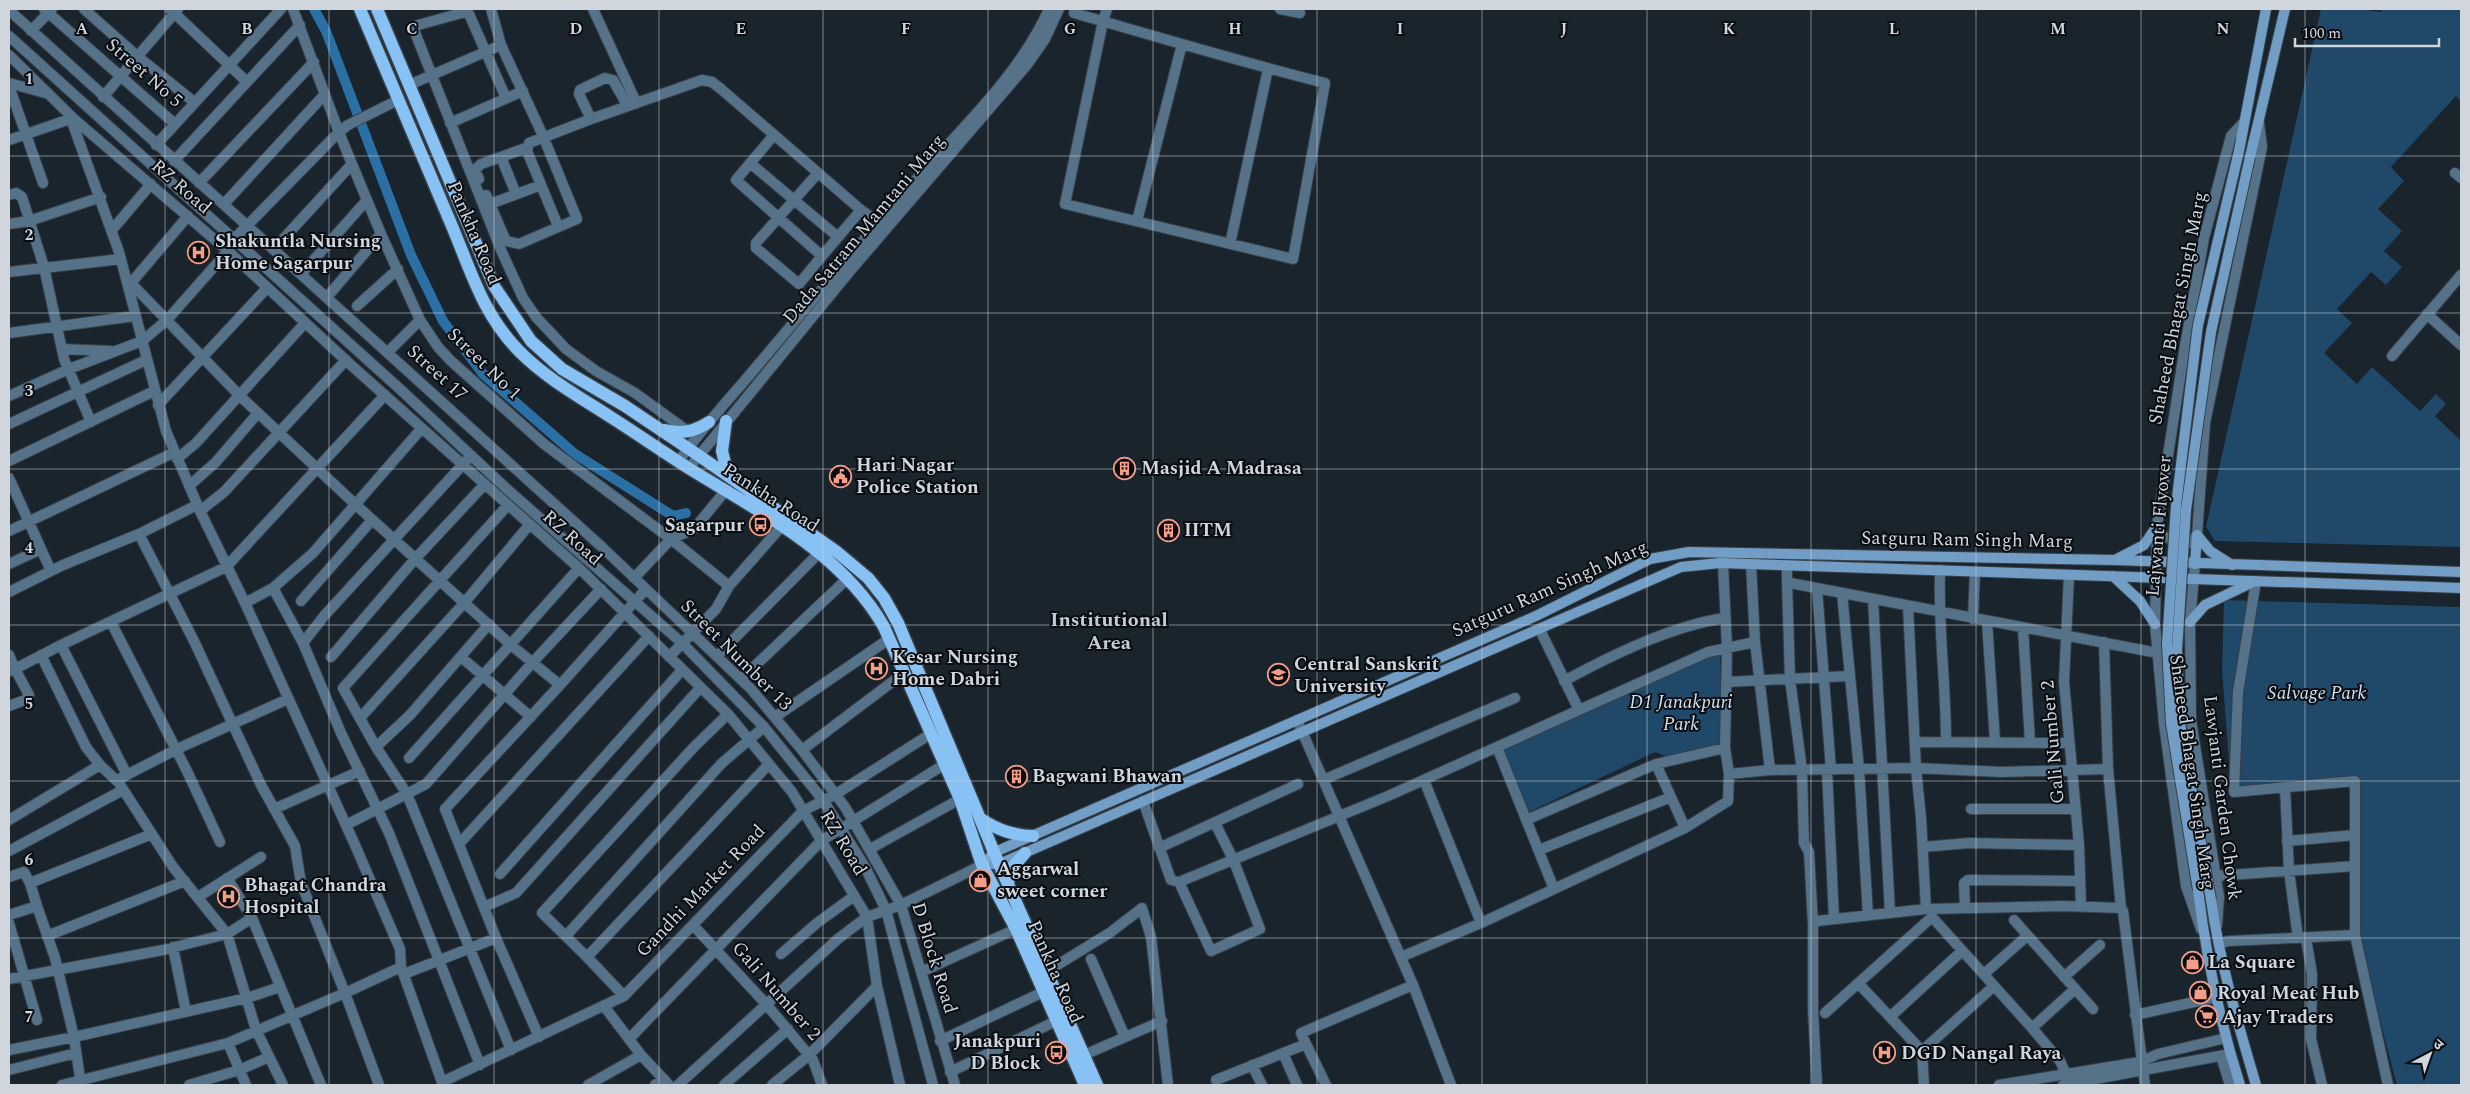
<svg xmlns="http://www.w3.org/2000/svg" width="2470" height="1094" font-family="Spectral,'Noto Sans Devanagari',serif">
<rect width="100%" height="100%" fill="#1a242d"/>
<!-- green -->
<path fill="#1f4869" d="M 2321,9 L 2361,9 L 2381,12 L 2382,9 L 2461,9 L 2461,101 L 2456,96 L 2391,167 L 2404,181 L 2378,209 L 2402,231 L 2384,251 L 2402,267 L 2386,285 L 2371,272 L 2337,309 L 2352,323 L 2324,353 L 2357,384 L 2372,367 L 2420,411 L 2436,394 L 2446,404 L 2435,416 L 2461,441 L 2461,547 L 2215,541 L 2206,527 Z
M 2224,600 L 2461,607 L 2461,1085 L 2397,1085 L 2357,934 L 2354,905 L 2350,782 L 2231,788 L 2222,670 Z
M 1720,654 L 1723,745 L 1668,757 L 1655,752 L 1529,812 L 1503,750 L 1709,656 Z"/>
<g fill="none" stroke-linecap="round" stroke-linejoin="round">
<!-- canal -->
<path stroke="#2a70a5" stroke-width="10" d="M 314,9 L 326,31 L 411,255 L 443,321 L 483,374 L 575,454 L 673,516 L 686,513"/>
<defs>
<path id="minor" d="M 44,9 L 175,124
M 84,9 L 137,56 L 194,102
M 170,9 L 247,82
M 293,9 L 340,135 L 381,234 L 420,320 L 438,347 L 451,361 L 544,444 L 671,539 L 729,586 L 782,526
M 593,9 L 636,102
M 1280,9 L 1300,13
M 9,10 L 603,548 L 751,689 L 802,750 L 845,807 L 901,905 L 955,1085
M 1074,13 C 1158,37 1241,62 1325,83 L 1293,259 L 1065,204 L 1103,21 L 1107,9
M 31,31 L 52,9
M 9,55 L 74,119 L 228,251 L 352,366 L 579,568 L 728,714 L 792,792 L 867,917 L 877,986 L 900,1085
M 9,83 L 49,94
M 409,85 L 501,45
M 9,86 L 43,183
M 103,97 L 178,9
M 506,98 L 469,14 L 465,12 L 418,25 L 414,30 L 501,250 L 523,298 L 536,317 L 566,349 L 596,371 L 635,393 L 689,432
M 71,119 L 119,252 L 166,431 L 200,511 L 245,603 L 355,845 L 400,949 L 401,967 L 443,1085
M 591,119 L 579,94 L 580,90 L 605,78 L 613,80 L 627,105
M 450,123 L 523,91
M 774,135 L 736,180 L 822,256 L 861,210
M 9,140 L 73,118
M 156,145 L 281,9
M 501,157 L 516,194
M 174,161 L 300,25
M 750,163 L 838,237
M 818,173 L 756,243 L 756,248 L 799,284 L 822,256
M 2455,173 L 2461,178
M 479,179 L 475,170 L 481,164 L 526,148
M 199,183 L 314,62
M 9,195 L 16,193 L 22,197 L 44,267 L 64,359 L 91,422
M 486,195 L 506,241 L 519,244 L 577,219 L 543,136 L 501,45 L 491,9
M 224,204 L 325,94
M 490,204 L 541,185
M 1137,221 L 1182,44
M 9,224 L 29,221 L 101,197
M 558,226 L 527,151 L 529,143 L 591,119 L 702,80 L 712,82 L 721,89 L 861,210 L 878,222
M 112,230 L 151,184
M 1230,244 L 1268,69
M 274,249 L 352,164
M 9,272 L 121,259
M 302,273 L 367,200
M 126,278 L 240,396 L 356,505 L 511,645 L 560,685 L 445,809 L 496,938 L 539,1037
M 131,283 L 188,216
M 327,297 L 381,234
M 357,306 L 398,269
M 2427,314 L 2461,345
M 9,333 L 135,316
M 62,349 L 111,351
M 388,352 L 420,320
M 2392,356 L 2461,275
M 9,396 L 69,369 L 142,341 L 167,320 L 228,251 L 234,239 L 339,132 L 348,125 L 398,100
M 158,405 L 267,288
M 9,424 L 146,360
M 177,459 L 196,443 L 305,323
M 9,461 L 154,391
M 9,478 L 51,571
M 189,486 L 216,462 L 258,413
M 508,505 L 343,688 L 376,747 L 407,794 L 511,1050
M 200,511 L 224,492 L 346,360
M 9,531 L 175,452
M 139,534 L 197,505
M 9,564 L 41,549
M 1751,564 L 1755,642 L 1770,770
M 1787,565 L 1787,581 L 1790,583 L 2158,653
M 1940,570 C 1938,628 1946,684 1946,741
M 2069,575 L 2064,682 L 2079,845 L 2081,906
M 634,578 L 671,539 L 694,529 L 726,490
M 1787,581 L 1790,679 L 1802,770 L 1804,843 L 1809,852 L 1813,925
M 2256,581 L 2238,692 L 2234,792 L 2355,781 L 2355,935 L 2388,1085
M 273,588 L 303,643 L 341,733 L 389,833 L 480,1065
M 1817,589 L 1831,770
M 9,592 L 63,565 L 139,534 L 194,641 L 261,785 L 295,846 L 301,883 L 345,993 L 228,1043 L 246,1085
M 1842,593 L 1859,769 L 1868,915
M 1873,599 L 1890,913
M 301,601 L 372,520
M 245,603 L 273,588 L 313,553 L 422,428
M 1973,619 L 1975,572
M 111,622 L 187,771 L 220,842
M 1987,622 L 1995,741
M 2023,628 L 2030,742
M 1540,630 L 1579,710
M 2104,642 L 2108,769 L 2121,908
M 303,643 L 324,616 L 467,460
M 61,645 L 127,775
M 9,655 L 15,669 L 61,645 L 226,567 L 385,395
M 41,655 L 86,747 L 100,765 L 119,783 L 173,867 L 227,934 L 256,1030 L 283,1085
M 717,656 L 819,553
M 331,657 L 415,559 L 485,484
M 461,657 L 531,717
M 669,657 L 716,609 L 729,586
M 741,679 L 848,578
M 1564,681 C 1612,655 1671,626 1725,618
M 1726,682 L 1849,676
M 560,685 L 646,589
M 9,706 L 25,700 L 29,695 L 15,669 L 10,671
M 361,717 L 465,602 L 530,524
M 775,717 L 889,639
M 1297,720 L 1413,985 L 1451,1085
M 1916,742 L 2068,743
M 376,747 L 410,715 L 489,624
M 1497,747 L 1554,889
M 802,750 L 904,673
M 409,758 L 579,568
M 1656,764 L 1685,828
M 1827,770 L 1834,919
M 1729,774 L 1770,770 L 1916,768 L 2001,772 L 2108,769
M 117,780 L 177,749 L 288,699
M 1323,780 L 1515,698
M 1424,780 L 1481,923
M 2285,787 L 2289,871 L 2298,938
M 1143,801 L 1171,880 L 1179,882 L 1388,796 L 1708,652 L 1755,642
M 274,809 L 360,771
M 1971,809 L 2076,809
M 9,820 L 100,765
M 1526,820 L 1656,764 L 1725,748
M 346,825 L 426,784 L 532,663 L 601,589
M 2287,841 L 2355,835
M 459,844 L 649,636
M 1923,847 L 1969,843 L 2079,845
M 1159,848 L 1298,784
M 870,849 L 960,799
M 1539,850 L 1671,797
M 9,851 L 123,790
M 500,874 L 682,670
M 2216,876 L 2355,866
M 9,877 L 24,872 L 30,883 L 37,906
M 227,878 L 252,918 L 321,1085
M 1179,882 L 1211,951 L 1260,929 L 1233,859 L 1215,823
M 30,883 L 152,834
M 198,897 L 261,857
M 484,907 L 516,893 L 700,688
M 1965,908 L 1964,883 L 1968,880 L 2080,881
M 1926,909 L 2063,906 L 2121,908 L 2123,911 L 2145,1085
M 9,915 L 37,906 L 55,958 L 74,1037 L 247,998 L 280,987
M 2014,920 L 2093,1009
M 9,923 L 37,1020
M 693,925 L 766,1004 L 813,1060 L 822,1085
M 47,936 L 185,881
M 566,936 L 722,763 L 764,727
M 2306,938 L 2312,974 L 2311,1039 L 2322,1085
M 2219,943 L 2229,941 L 2355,935
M 173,947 L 186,1012
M 781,954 L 817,923 L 854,896
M 587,957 L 542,913 L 694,747 L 728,714
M 1401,957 L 1481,923 L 1685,828 L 1728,801 L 1729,774 L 1725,748 L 1727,648 L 1723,563
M 1091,959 L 1125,1037
M 921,972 L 1016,929
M 1046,972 L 1111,932 L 1142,908 L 1151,937 L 1168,1085
M 404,974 L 496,938
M 1984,974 L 2027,936
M 2064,977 L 2100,945
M 9,979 L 163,950 L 227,934 L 252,918
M 1858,983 L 1922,1051 L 1924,1085
M 624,996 L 587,957 L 769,764
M 604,1006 L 641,1055 L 669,1085
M 1825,1013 L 1932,917 L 2032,1028 L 2060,1061 L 2066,1074
M 2135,1015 L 2217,997
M 1890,1017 L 1962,951
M 2032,1028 L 2075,989
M 629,1039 L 821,841 L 945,764
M 940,1041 L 1043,992
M 1306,1044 L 1326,1085
M 9,1050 L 74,1037 L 81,1085
M 1922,1051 L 1994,986
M 1283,1053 L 1297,1085
M 1084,1055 L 1162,1021
M 2221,1056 L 2230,1085
M 1252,1065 L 1262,1085
M 9,1070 L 76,1053
M 950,1072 L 1056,1021
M 1216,1080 L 1306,1044 L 1301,1033 L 1413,985
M 442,1082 L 624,996 L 803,811 L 836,794 L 932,733
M 62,1085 L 228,1043
M 189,1085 L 239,1070 L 269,1057
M 379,1085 L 345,993 L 401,967
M 588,1085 L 641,1055
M 655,1085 L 664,1079
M 678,1085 L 839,938 L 867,917 L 901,905 L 982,865
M 724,1085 L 788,1029
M 772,1085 L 809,1055 L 877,986
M 1817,1085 L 1813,1011 L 1813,925 L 1817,921 L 1926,909 L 1921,818 L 1916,768 L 1908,606"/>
<path id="tertiary" d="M 9,36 L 401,390 L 508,490 L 682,643 L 764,727 L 823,800 L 865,867 L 886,910 L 933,1085
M 679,461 C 704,425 735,393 763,359 C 815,297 867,236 920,175 C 966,124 1021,72 1049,9
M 689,468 L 850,271 L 1026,66 L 1045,39 L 1059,9
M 2157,526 L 2164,537 L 2190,543 L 2197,535 L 2205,423 L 2262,147 L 2259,123
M 2195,564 L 2190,622 L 2191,720 L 2219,897 L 2217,925
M 2201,929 L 2186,886 L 2164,724 L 2155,624 L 2157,526 L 2185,346 L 2204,238 L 2231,136 L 2244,122
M 1999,1085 L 2140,1062 L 2158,1054 L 2226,1038
M 2063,1085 L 2230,1054"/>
<path id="secondary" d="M 2239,151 L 2266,9
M 2250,157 L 2285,9
M 2197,535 L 2210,551 L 2232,565
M 2115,560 L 2144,545 L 2157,526
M 2195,564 L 2197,535
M 2113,576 L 2140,601 L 2155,624
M 2190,622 L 2205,605 L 2253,582
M 992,864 L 999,864 L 1681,567 L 1720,563 L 2461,588
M 982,865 L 995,852 L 1536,616 L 1650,559 L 1689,552 L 2114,560 L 2461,572
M 2198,890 C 2206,956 2220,1022 2240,1085
M 2211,900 C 2220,963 2238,1024 2256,1085"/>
<path id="primary" d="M 360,9 C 389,79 419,149 449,219 C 470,267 481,313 520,352 C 546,378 578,396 609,416 C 636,433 663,452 690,469 C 761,513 842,553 884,627 L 960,799 L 982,865 L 1016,929 L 1085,1085
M 377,9 L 494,286 L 531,341 L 562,369 L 625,406 L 698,455 L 837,552 L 868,578 L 884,598 L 898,623 L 999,864 L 1097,1085
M 726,421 L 722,451 L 728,476
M 665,430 C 681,434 694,432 709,422
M 981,819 C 998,830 1012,835 1033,836
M 1008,883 L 1011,869 L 1025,853"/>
</defs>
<!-- minor casing -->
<use href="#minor" stroke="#374049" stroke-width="12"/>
<!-- tertiary casing -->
<use href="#tertiary" stroke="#374049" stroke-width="12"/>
<!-- secondary casing -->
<use href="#secondary" stroke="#374049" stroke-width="12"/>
<!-- primary casing -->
<use href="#primary" stroke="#374049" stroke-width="15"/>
<!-- minor -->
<use href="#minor" stroke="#567289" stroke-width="10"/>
<!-- tertiary -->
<use href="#tertiary" stroke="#567289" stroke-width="10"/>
<!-- secondary -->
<use href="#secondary" stroke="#729ec5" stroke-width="10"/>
<!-- primary -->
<use href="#primary" stroke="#88c1f3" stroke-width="12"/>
<defs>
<path id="secondary-bridge" d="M 2198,890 L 2171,723 L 2167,644 L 2176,506 L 2198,325 L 2239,151
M 2211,900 L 2180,723 L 2177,650 L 2186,510 L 2211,332 L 2250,157"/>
</defs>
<!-- secondary-bridge casing -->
<use href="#secondary-bridge" stroke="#374049" stroke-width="12" stroke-linecap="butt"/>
<!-- secondary-bridge -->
<use href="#secondary-bridge" stroke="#729ec5" stroke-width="10"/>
</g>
<!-- grid -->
<path fill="none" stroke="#d0d6dc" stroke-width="1" stroke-opacity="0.55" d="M 165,9 L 165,1085M 329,9 L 329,1085M 494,9 L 494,1085M 659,9 L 659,1085M 823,9 L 823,1085M 988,9 L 988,1085M 1153,9 L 1153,1085M 1317,9 L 1317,1085M 1482,9 L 1482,1085M 1647,9 L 1647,1085M 1811,9 L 1811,1085M 1976,9 L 1976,1085M 2141,9 L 2141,1085M 2305,9 L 2305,1085M 9,156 L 2461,156M 9,313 L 2461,313M 9,469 L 2461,469M 9,625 L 2461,625M 9,781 L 2461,781M 9,938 L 2461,938"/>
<!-- icons -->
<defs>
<symbol id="hospital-ring" viewBox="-11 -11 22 22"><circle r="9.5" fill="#090d11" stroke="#f49e88" stroke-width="1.5"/><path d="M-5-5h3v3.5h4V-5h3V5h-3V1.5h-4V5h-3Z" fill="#f49e88"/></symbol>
<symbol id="building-ring" viewBox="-11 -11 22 22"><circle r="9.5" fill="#090d11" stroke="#f49e88" stroke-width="1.5"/><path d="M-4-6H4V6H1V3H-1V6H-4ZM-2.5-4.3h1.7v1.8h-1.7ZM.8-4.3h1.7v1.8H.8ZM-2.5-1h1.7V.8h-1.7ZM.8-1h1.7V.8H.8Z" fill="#f49e88"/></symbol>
<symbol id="civic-ring" viewBox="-11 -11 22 22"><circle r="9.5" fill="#090d11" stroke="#f49e88" stroke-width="1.5"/><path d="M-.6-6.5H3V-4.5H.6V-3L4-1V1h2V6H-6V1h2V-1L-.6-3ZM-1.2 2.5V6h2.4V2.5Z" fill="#f49e88"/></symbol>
<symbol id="bus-ring" viewBox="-11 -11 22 22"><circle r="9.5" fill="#090d11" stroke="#f49e88" stroke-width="1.5"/><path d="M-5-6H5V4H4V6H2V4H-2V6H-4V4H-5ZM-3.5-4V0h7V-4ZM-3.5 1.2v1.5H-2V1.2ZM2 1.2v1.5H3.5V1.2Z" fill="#f49e88"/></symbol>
<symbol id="university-ring" viewBox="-11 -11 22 22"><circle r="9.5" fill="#090d11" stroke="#f49e88" stroke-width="1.5"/><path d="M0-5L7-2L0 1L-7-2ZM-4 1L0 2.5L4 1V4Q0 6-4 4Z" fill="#f49e88"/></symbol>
<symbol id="shop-ring" viewBox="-11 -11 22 22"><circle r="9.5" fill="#090d11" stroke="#f49e88" stroke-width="1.5"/><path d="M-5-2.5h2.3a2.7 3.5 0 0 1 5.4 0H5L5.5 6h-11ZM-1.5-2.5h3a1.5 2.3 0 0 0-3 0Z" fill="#f49e88"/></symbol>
<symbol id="supermarket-ring" viewBox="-11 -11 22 22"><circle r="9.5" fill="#090d11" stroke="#f49e88" stroke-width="1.5"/><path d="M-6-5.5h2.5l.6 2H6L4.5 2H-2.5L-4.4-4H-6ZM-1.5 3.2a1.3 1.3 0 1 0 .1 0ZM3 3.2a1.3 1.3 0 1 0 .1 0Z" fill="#f49e88"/></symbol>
</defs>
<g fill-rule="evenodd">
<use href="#hospital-ring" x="186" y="240" width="25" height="25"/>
<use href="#building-ring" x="1112" y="456" width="25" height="25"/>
<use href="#civic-ring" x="828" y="464" width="25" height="25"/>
<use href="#bus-ring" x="748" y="512" width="25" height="25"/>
<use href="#building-ring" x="1156" y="518" width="25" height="25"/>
<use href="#hospital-ring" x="864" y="656" width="25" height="25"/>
<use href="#university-ring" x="1266" y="662" width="25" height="25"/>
<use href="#building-ring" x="1004" y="764" width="25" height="25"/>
<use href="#shop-ring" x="968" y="868" width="25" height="25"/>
<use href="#hospital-ring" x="216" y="884" width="25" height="25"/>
<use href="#shop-ring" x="2180" y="950" width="25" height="25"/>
<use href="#shop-ring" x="2188" y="980" width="25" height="25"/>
<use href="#supermarket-ring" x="2194" y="1004" width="25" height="25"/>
<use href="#bus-ring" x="1044" y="1040" width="25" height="25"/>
<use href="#hospital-ring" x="1872" y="1040" width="25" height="25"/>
</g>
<g text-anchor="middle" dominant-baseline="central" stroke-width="4" stroke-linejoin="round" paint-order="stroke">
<!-- street labels -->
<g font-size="19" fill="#d0d6dc" stroke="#090d11">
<text transform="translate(144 73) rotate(41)">Street No 5</text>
<text transform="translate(181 187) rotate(41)">RZ Road</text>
<text transform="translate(864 229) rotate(-50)">Dada Satram Mamtani Marg</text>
<text transform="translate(474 233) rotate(67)">Pankha Road</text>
<text transform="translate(2178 308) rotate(-79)">Shaheed Bhagat Singh Marg</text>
<text transform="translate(484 364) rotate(44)">Street No 1</text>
<text transform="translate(437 373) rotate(42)">Street 17</text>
<text transform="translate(771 498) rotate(33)">Pankha Road</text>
<text transform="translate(2159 526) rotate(-85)">Lajwanti Flyover</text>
<text transform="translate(572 538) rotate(42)">RZ Road</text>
<text transform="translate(1967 540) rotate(1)">Satguru Ram Singh Marg</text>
<text transform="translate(1550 589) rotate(-24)">Satguru Ram Singh Marg</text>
<text transform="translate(736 655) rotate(45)">Street Number 13</text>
<text transform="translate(2053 742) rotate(-95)">Gali Number 2</text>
<text transform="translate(2192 772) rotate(82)">Shaheed Bhagat Singh Marg</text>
<text transform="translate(2222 798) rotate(83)">Lawjanti Garden Chowk</text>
<text transform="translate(843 843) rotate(59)">RZ Road</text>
<text transform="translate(701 891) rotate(-46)">Gandhi Market Road</text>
<text transform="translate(934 958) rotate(73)">D Block Road</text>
<text transform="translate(1055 972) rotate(66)">Pankha Road</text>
<text transform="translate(776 991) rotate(49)">Gali Number 2</text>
</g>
<!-- poi labels -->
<g font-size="19" font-weight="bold" fill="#d0d6dc" stroke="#090d11" text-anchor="start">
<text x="215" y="241">Shakuntla Nursing<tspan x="215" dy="22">Home Sagarpur</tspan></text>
<text x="856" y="465">Hari Nagar<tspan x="856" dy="22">Police Station</tspan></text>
<text x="1141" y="468">Masjid A Madrasa</text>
<text x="744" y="525" text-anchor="end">Sagarpur</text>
<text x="1184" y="530">IITM</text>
<text x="892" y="657">Kesar Nursing<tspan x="892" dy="22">Home Dabri</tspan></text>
<text x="1294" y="664">Central Sanskrit<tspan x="1294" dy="22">University</tspan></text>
<text x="1032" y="776">Bagwani Bhawan</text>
<text x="997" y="869">Aggarwal<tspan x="997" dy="22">sweet corner</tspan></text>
<text x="244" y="885">Bhagat Chandra<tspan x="244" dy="22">Hospital</tspan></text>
<text x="2208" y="962">La Square</text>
<text x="2217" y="993">Royal Meat Hub</text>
<text x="2222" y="1017">Ajay Traders</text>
<text x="1041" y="1041" text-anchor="end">Janakpuri<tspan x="1041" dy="22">D Block</tspan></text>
<text x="1901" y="1053">DGD Nangal Raya</text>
</g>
<!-- park labels -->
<g font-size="19" font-style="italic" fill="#cfe0f0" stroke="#090d11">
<text x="2317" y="693">Salvage Park</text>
<text x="1681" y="702">D1 Janakpuri<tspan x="1681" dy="22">Park</tspan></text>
</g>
<!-- neighbourhood labels -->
<g font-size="20" font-weight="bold" fill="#c0cdd9" stroke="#090d11">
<text x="1109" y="620">Institutional<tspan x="1109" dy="23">Area</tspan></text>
</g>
</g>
<g font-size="16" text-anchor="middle" font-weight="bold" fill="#d0d6dc" stroke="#090d11" stroke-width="4" stroke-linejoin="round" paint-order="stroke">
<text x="82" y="34">A</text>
<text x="247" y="34">B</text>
<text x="412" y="34">C</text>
<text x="576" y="34">D</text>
<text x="741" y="34">E</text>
<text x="906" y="34">F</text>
<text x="1070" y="34">G</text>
<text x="1235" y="34">H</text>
<text x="1400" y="34">I</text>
<text x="1564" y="34">J</text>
<text x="1729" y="34">K</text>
<text x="1894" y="34">L</text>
<text x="2058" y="34">M</text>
<text x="2223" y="34">N</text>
<text x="29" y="84">1</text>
<text x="29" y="240">2</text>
<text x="29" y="396">3</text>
<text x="29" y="553">4</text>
<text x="29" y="709">5</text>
<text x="29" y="865">6</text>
<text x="29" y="1022">7</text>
</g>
<!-- border -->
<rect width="2470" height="1094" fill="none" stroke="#d0d6dc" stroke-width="20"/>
<!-- north arrow -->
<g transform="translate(2430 1054) rotate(41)" stroke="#090d11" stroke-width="4" paint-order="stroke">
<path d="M0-4L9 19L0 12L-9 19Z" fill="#d0d6dc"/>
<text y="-8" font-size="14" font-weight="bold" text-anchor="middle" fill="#d0d6dc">उ</text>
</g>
<!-- scale -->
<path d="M2295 38v8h144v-8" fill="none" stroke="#d0d6dc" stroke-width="2.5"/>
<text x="2302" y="38" font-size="15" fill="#d0d6dc" stroke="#090d11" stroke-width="4" paint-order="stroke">100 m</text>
</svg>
